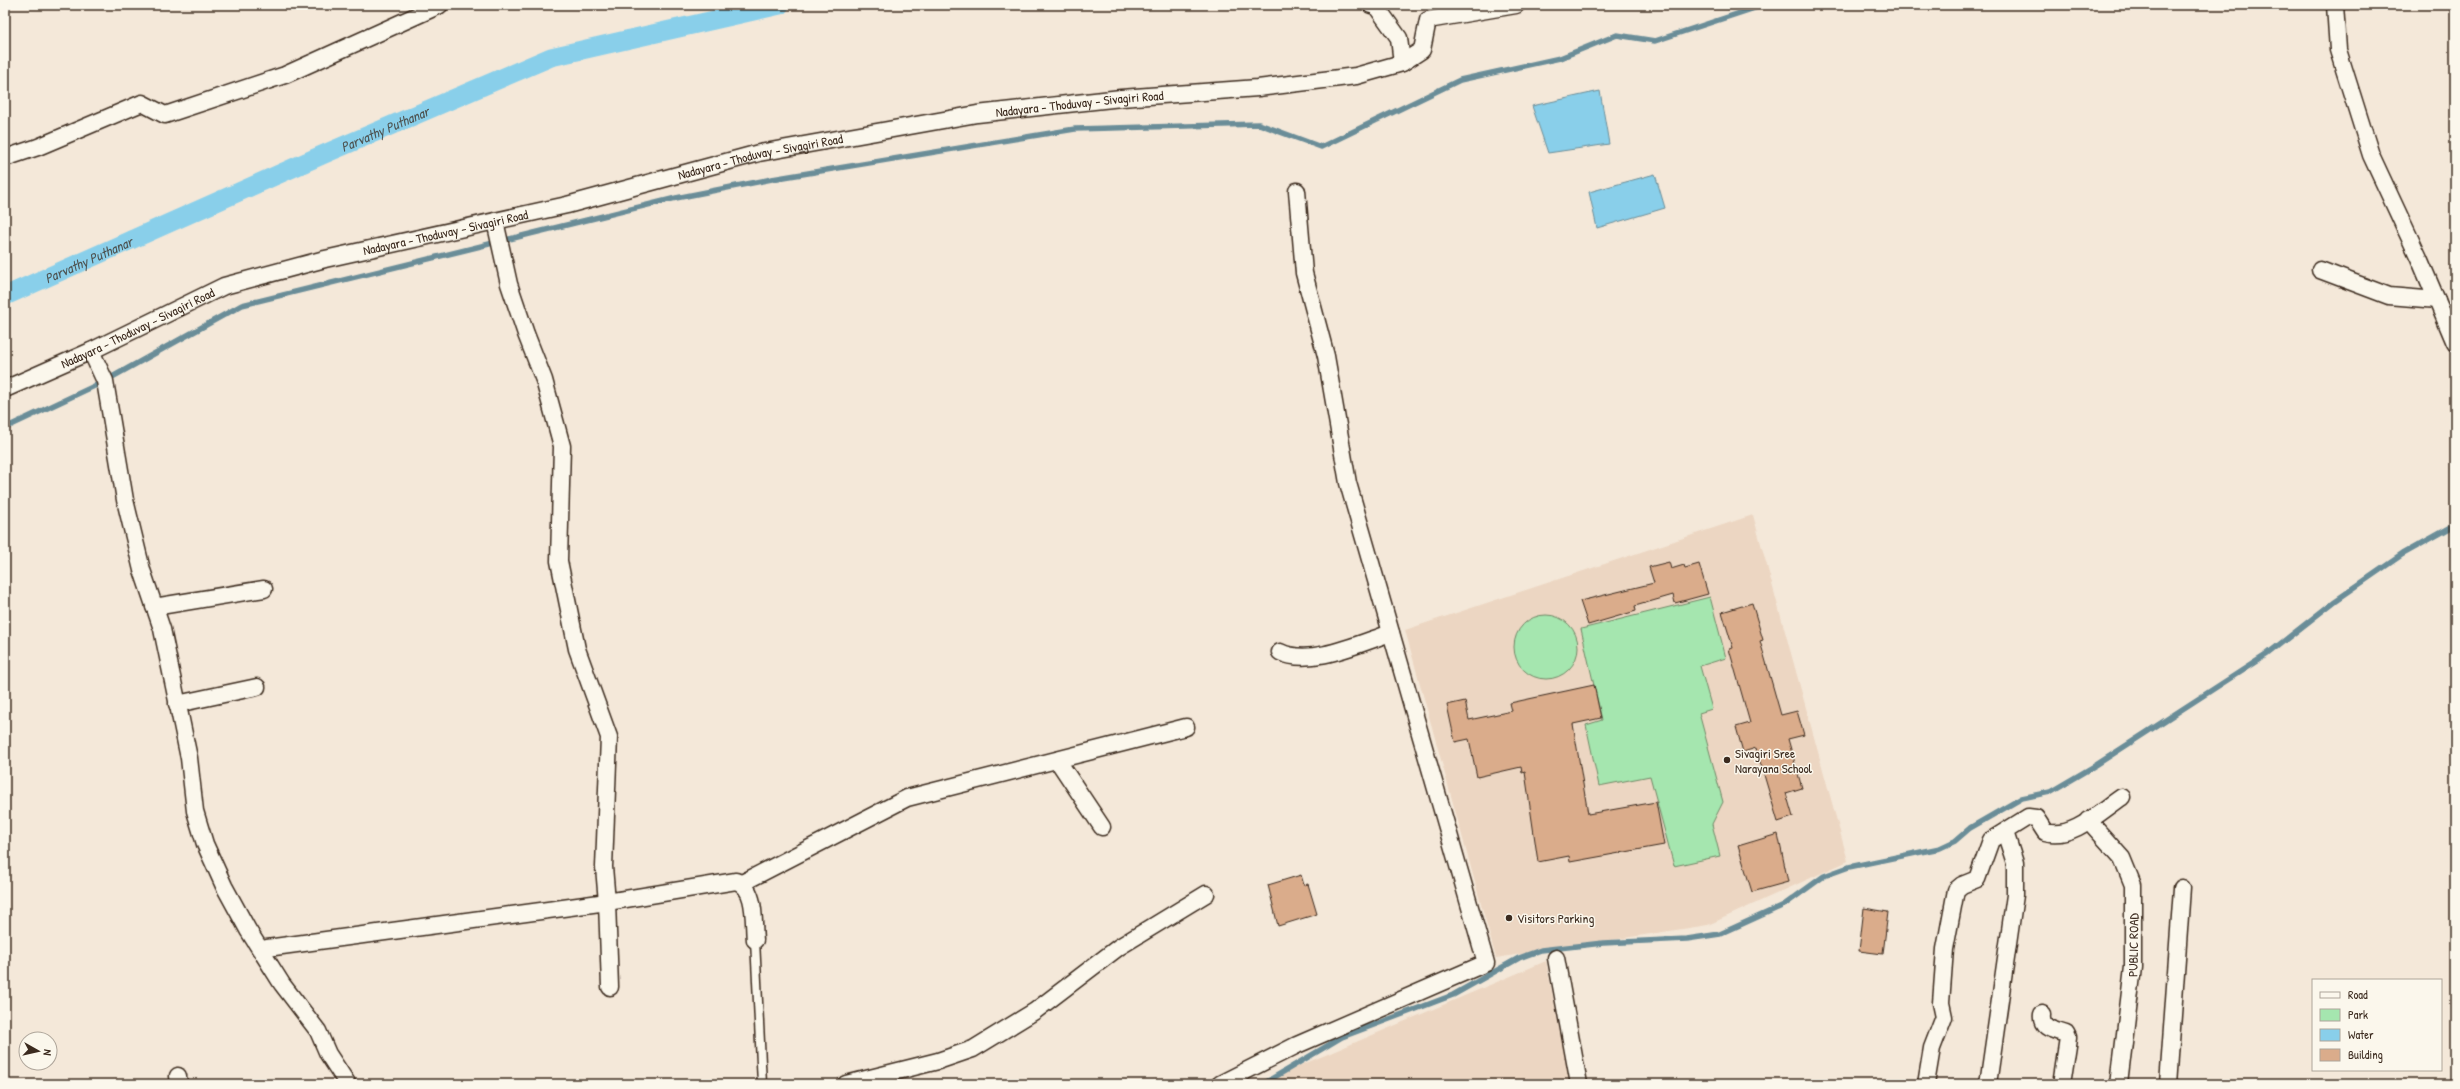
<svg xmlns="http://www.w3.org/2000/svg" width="2460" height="1089" font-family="'Patrick Hand',sans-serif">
<rect width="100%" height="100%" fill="#f4e8d9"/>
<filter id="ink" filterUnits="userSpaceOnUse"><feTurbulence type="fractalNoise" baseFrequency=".025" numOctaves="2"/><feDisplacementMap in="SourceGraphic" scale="8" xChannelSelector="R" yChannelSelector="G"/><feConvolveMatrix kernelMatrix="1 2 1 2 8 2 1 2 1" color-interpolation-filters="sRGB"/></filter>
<g filter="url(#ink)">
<!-- built -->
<path fill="#ecd6c2" d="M 1753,515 L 1848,861 L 1708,925 L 1496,958 L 1405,630 Z
M 1546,961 L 1570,1084 L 1254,1084 L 1328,1054 Z"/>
<!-- green -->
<path fill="#a5e6af" stroke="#708866" d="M 1710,597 L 1726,658 L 1700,666 L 1712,709 L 1699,713 L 1723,802 L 1712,824 L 1720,856 L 1674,866 L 1650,776 L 1599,786 L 1586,725 L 1602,720 L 1581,629 Z
M1514 647a32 32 0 1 1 64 0a32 32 0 1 1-64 0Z"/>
<!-- water -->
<path fill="#89cfea" stroke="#6a8d98" d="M 1600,91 L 1609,144 L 1548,153 L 1532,106 Z
M 1655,174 L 1665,208 L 1597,228 L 1589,192 Z"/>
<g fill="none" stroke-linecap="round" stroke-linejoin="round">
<!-- stream -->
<path stroke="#6a8d98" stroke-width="5.5" d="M 5,428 L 105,381 L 242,305 L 676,198 L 772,179 L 1075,129 L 1259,124 L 1321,147 L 1460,80 L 1560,58 L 1617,35 L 1655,41 L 1764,5
M 1263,1084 L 1342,1037 L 1453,995 L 1519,958 L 1541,950 L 1603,943 L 1687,939 L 1720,934 L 1784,905 L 1824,876 L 1849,867 L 1940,848 L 1955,841 L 1970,828 L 2022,798 L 2050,792 L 2096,765 L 2266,655 L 2335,601 L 2403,554 L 2455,525"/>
<!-- canal -->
<path stroke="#89cfea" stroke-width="19" id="s1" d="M 5,296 L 322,155 L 551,57 L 780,5"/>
</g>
<!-- building -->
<path fill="#daac8b" stroke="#3b2a1e" d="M 1669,562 L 1671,569 L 1684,565 L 1685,568 L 1699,564 L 1708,594 L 1675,603 L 1673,595 L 1635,606 L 1636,611 L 1588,625 L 1580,601 L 1654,583 L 1649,567 Z
M 1752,603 L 1763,640 L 1760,641 L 1781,715 L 1797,711 L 1804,735 L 1788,739 L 1802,788 L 1786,793 L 1793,817 L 1778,822 L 1756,748 L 1743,752 L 1736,727 L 1750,723 L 1729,649 L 1733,648 L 1722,612 Z
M 1594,685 L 1601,718 L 1573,724 L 1588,814 L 1656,802 L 1664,845 L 1570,862 L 1569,856 L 1538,862 L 1525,772 L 1522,773 L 1521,767 L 1477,777 L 1469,739 L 1455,742 L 1447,705 L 1465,701 L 1469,720 L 1512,711 L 1510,703 Z
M 1778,834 L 1788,882 L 1752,892 L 1738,846 Z
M 1301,875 L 1304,885 L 1308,884 L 1317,914 L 1278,926 L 1268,885 Z
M 1864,908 L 1888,912 L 1883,954 L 1859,951 Z"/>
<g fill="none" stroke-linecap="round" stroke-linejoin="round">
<defs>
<path id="service" d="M 755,940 L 762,1084"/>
<g id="minor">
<path d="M 1371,5 L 1376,6 L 1399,38 L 1402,63"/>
<path d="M 2335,5 L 2338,50 L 2371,155 L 2419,258 L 2455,343"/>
<path d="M 5,158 L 38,147 L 142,103 L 165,115 L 285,75 L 440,5"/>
<path d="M 495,221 L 509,284 L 526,334 L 544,380 L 562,446 L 559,561 L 577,649 L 609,737 L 604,867 L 607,902 L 736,881 C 757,888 753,922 755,940"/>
<path d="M 2320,270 L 2389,296 L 2437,300"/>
<path d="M 91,351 L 105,381 L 125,500 L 142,570 L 162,629 L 189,758 L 195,811 L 205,844 L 224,886 L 248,930 L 282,984 L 318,1031 L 328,1054 L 347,1083 L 346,1084"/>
<path id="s2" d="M 5,389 L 91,351 L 224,286 L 325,259 L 567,205 L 759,153 L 977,114 L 1121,98 L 1258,88 L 1356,76 L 1402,63 L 1422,50 L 1428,20 L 1516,5"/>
<path d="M 154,607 L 264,589"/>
<path d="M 1280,652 C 1310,667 1360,643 1391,633"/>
<path d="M 177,704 L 257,687"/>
<path d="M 1058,761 L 1102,827"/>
<path d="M 2088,820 L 2122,858 L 2133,885 L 2133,967 L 2119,1084"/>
<path d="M 742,883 L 907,798 L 1186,727"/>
<path d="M 267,948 L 607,902 L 610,987"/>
<path d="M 1556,958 L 1579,1084"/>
<path d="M 2042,1014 C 2040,1029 2055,1030 2066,1034 L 2068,1038 L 2061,1084"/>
<path d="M 178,1076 L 179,1084"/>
<path d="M 846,1084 L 938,1061 L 973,1049 L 1035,1011 L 1119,947 L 1206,894"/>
<path d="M 1220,1084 L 1297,1045 L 1486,963 L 1348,483 L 1326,356 L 1304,273 L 1297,191"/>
<path d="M 1926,1084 L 1932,1048 L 1944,1017 L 1941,1003 L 1945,949 L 1956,890 L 1962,885 L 1977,879 L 1991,840 L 2028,817 L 2036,818 L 2045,832 C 2072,840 2101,811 2122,797"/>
<path d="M 1988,1084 L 2015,895 L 2015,863 L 2005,832"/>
<path d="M 2168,1084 L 2182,888"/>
</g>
</defs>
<!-- service casing -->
<use href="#service" stroke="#3b2a1e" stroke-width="11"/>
<!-- minor casing -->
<use href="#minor" stroke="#3b2a1e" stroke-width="19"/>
<!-- service -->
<use href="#service" stroke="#fbf7ec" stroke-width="8"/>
<!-- minor -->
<use href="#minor" stroke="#fbf7ec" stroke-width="16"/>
</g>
</g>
<!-- markers -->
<g fill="#3b2a1e" stroke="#fbf7ec" stroke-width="1.5">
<circle cx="1727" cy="760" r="4"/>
<circle cx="1509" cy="918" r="4"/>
</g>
<g text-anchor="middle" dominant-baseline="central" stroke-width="3" stroke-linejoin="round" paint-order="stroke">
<!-- street labels -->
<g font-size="13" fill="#3b2a1e" stroke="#fbf7ec">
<text stroke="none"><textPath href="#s2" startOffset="1118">Nadayara - Thoduvay - Sivagiri Road</textPath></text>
<text stroke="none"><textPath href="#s2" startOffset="794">Nadayara - Thoduvay - Sivagiri Road</textPath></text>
<text stroke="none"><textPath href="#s2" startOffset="470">Nadayara - Thoduvay - Sivagiri Road</textPath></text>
<text stroke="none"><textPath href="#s2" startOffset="146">Nadayara - Thoduvay - Sivagiri Road</textPath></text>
<text transform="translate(2133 945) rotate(-89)">PUBLIC ROAD</text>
</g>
<!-- poi labels -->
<g font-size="13" fill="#3b2a1e" stroke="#fbf7ec" text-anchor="start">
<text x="1735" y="753">Sivagiri Sree<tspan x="1735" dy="15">Narayana School</tspan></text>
<text x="1517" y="918">Visitors Parking</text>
</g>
<!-- water labels -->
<g font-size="14" font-style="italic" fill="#4e5351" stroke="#fbf7ec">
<text stroke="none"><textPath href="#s1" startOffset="415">Parvathy Puthanar</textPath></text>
<text stroke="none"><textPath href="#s1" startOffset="91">Parvathy Puthanar</textPath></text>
</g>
</g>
<!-- margin -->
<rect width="2460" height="1089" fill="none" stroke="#fbf7ec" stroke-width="20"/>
<rect x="10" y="10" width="2440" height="1069" fill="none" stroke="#3b2a1e" stroke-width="1.5" filter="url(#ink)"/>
<!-- legend -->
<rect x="2312" y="979" width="130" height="92" fill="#fbf7ec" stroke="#aea59a"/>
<rect x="2320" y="992" width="20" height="6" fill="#fbf7ec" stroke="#aea59a"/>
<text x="2348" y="999" font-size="12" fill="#3b2a1e">Road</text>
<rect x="2320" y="1009" width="20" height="12" fill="#a5e6af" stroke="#aea59a"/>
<text x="2348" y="1019" font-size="12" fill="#3b2a1e">Park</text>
<rect x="2320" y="1029" width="20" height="12" fill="#89cfea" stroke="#aea59a"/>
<text x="2348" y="1039" font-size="12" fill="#3b2a1e">Water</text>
<rect x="2320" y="1049" width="20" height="12" fill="#daac8b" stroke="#aea59a"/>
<text x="2348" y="1059" font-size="12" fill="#3b2a1e">Building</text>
<!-- north arrow -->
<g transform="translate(38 1051) rotate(98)"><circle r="19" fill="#fbf7ec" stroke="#aea59a"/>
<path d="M0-3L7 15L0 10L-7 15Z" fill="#3b2a1e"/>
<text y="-6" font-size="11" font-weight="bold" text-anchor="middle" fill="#3b2a1e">N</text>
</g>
</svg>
